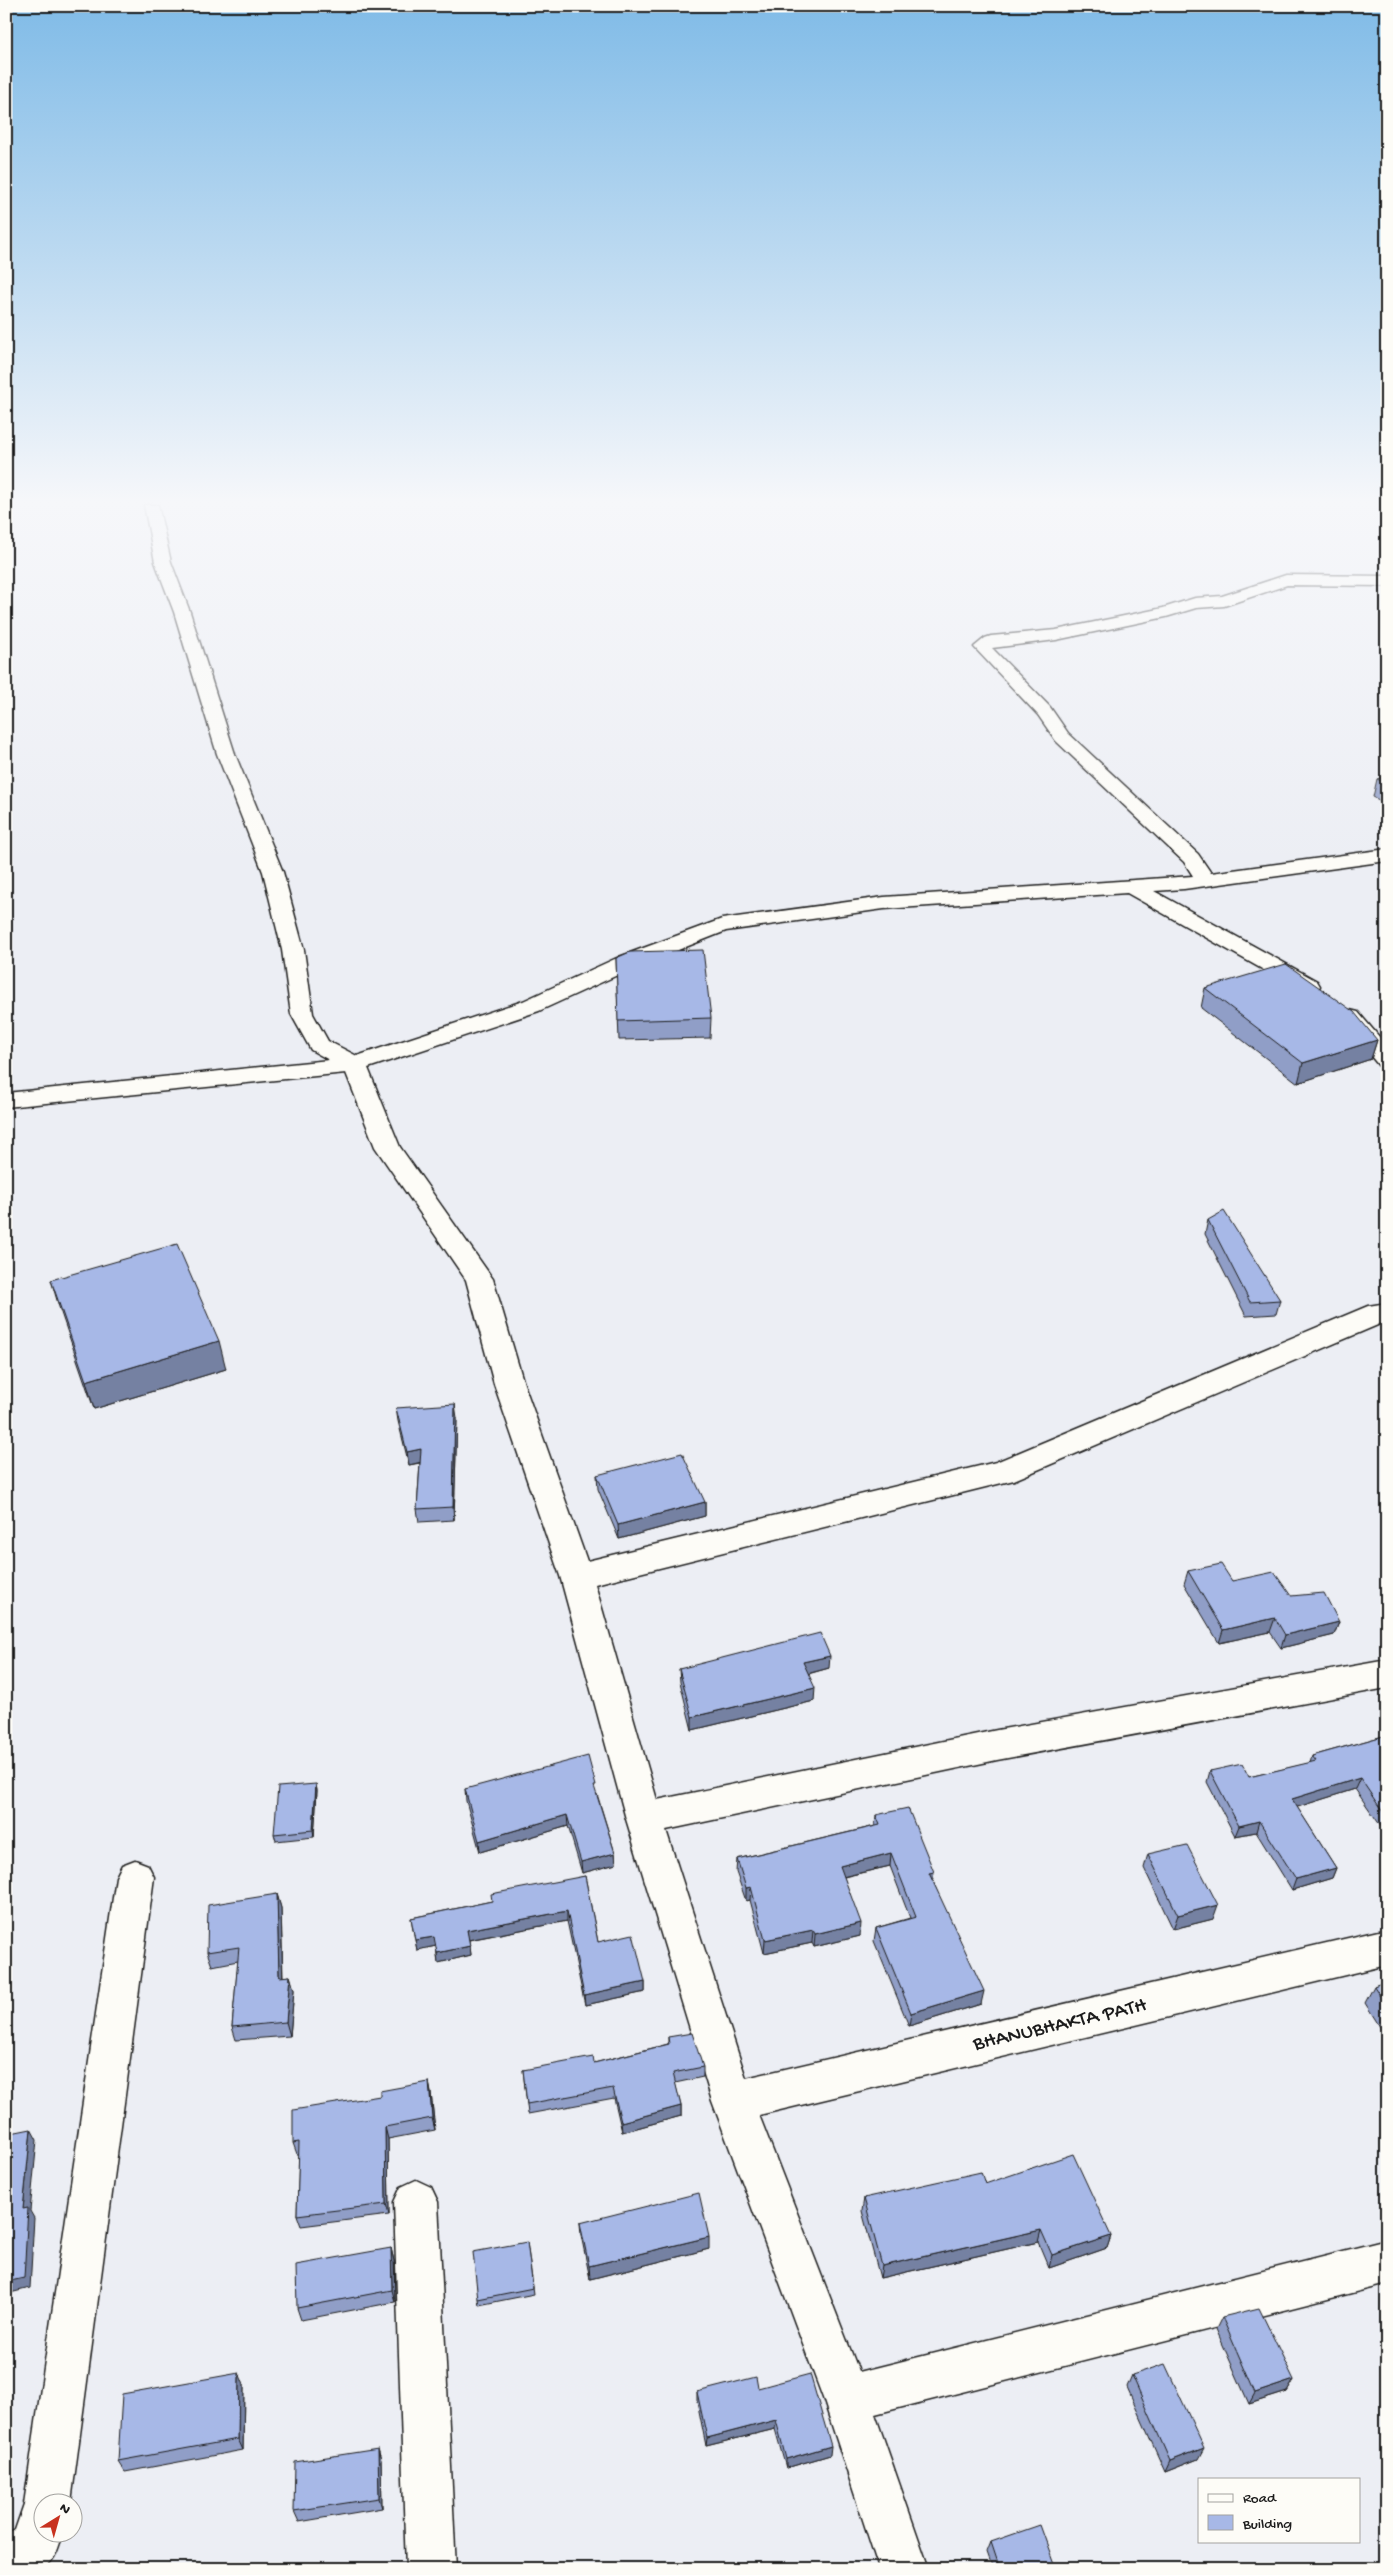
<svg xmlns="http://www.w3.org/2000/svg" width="1393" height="2575" font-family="'Gochi Hand',sans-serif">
<rect width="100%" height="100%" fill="#eceef4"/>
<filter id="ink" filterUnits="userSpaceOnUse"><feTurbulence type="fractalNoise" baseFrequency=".02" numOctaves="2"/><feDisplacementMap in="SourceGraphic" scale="10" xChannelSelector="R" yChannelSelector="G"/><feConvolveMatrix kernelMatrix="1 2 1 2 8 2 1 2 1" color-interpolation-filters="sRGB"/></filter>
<g filter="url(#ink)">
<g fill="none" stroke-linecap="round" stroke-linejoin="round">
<defs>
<path id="minor" d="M 144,505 L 158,505 L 171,562 L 190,612 L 235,754 L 283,872 L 304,950 L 313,1014 L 328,1041 L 357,1056 L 523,1001 L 619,957 L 722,919 L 884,897 L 1193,876 L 1184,862 L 1056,741 L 1038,715 L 974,647 L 985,638 L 991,636 L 1056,630 L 1163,608 L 1195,598 L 1222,596 L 1286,575 L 1387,576 L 1387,586 L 1287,585 L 1224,606 L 1196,608 L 1166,617 L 1056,640 L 992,648 L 1050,707 L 1068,733 L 1198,854 L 1211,873 L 1387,849 L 1387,861 L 1184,889 L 1154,891 L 1317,981 L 1320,986 L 1317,991 L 1309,993 L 1301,991 L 1127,893 L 884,909 L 726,931 L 635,967 L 539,1011 L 368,1068 L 400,1147 L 493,1279 L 524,1384 L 587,1561 L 996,1462 L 1368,1306 L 1387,1303 L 1387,1321 L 1014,1480 L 595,1584 L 657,1800 L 997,1730 L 1387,1660 L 1387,1688 L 997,1760 L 666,1830 L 746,2078 L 1387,1929 L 1387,1965 L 759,2115 L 859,2372 L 1387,2240 L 1387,2284 L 875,2414 L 929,2569 L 879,2569 L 823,2398 L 712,2101 L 626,1819 L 560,1576 L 494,1384 L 466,1280 L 375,1147 L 346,1073 L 6,1107 L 6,1093 L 329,1060 L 311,1050 L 291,1014 L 282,950 L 263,872 L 217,754 L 174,612 L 155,562 Z
M 1350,1010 L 1358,1012 L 1387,1046 L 1387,1068 L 1379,1066 L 1339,1017 L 1342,1012 Z
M 135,1860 L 148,1865 L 154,1877 L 71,2502 L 42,2502 L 42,2532 L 63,2532 C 52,2574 45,2569 6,2569 L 6,2535 L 15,2530 L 24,2504 L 116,1877 L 122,1865 Z
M 416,2180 L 431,2187 L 438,2202 L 456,2569 L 406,2569 L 394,2202 L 401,2187 Z"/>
</defs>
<!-- minor casing -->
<use href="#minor" stroke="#1c1c1c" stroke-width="3"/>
<!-- minor -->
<use href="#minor" fill="#fdfcf7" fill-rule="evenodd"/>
</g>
<!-- wall -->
<path fill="#909ec7" stroke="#1c1c1c" d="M 1387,776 L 1387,804 L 1373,797 L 1377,779 Z
M 616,958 L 711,1018 L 710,1038 L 619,1040 Z
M 1205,988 L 1377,1040 L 1371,1059 L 1298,1083 L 1201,1008 Z
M 1208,1220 L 1280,1300 L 1276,1314 L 1246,1316 L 1205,1234 Z
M 51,1280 L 226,1369 L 94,1409 L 59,1307 Z
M 396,1408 L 457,1418 L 454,1520 L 419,1522 L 417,1509 L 420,1463 L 409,1465 L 398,1421 Z
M 597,1475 L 705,1502 L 705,1516 L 619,1539 L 598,1489 Z
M 1188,1571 L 1232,1581 L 1291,1596 L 1339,1622 L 1334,1635 L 1281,1648 L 1270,1632 L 1219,1643 L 1184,1584 Z
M 829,1668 L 808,1674 L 814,1701 L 692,1730 L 680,1682 L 679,1669 Z
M 1387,1735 L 1387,1835 L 1355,1789 L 1297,1807 L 1336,1868 L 1332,1878 L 1292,1890 L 1256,1832 L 1235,1836 L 1207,1782 L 1210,1771 L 1249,1777 L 1310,1763 L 1312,1756 Z
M 316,1784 L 317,1791 L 314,1837 L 276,1841 L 274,1834 Z
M 465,1789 L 597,1794 L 615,1853 L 616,1864 L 582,1873 L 568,1826 L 480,1852 L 466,1801 Z
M 876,1815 L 933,1881 L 981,2004 L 909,2026 L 874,1941 L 876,1928 L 910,1918 L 890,1866 L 844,1877 L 860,1936 L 814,1947 L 812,1943 L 764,1953 L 750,1900 L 746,1901 L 736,1872 L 737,1859 L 875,1826 Z
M 1148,1854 L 1213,1919 L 1173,1929 L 1144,1868 Z
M 585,1876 L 598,1942 L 645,1982 L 645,1992 L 585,2005 L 567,1921 L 469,1940 L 471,1955 L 438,1963 L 436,1946 L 417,1950 L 411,1918 L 492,1901 Z
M 277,1894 L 281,1908 L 283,1977 L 290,1976 L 294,1990 L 290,2036 L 236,2040 L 232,2027 L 238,1961 L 212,1966 L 207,1952 Z
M 1387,1981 L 1387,2038 L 1365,2003 L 1374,1986 Z
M 668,2037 L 703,2067 L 703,2077 L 675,2083 L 681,2106 L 681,2116 L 622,2132 L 614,2098 L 528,2114 L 523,2070 L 594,2063 L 668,2044 Z
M 429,2082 L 431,2093 L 435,2130 L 388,2139 L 389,2215 L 301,2226 L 297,2215 L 299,2154 L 297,2154 L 293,2143 L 380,2096 Z
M 985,2184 L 1111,2236 L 1107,2248 L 1049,2268 L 1038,2242 L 880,2278 L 862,2211 L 864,2198 Z
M 580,2223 L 709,2249 L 590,2279 L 581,2235 Z
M 527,2242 L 534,2294 L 479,2305 L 478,2299 Z
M 391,2248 L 394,2261 L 395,2302 L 301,2320 L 297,2308 Z
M 1222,2317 L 1294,2380 L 1287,2392 L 1249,2404 L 1216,2329 Z
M 1132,2375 L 1198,2459 L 1165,2472 L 1127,2387 Z
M 244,2385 L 243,2450 L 125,2472 L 118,2461 Z
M 758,2388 L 830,2455 L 786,2468 L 775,2429 L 706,2446 L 697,2401 L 697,2392 Z
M 378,2449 L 381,2460 L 382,2508 L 299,2522 L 294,2511 Z
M 991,2542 L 1056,2569 L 993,2569 L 987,2552 Z"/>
<!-- shaded-wall -->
<path fill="#7581a2" stroke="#1c1c1c" d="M 1377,1040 L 1371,1059 L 1298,1083 L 1303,1063 Z
M 219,1341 L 226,1369 L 94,1409 L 86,1381 Z
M 455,1404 L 457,1418 L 454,1520 L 453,1507 Z
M 421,1449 L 422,1462 L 409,1465 L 407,1452 Z
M 705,1502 L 705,1516 L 619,1539 L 618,1525 Z
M 1275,1618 L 1270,1632 L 1219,1643 L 1223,1630 Z
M 1339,1622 L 1334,1635 L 1281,1648 L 1285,1635 Z
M 830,1656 L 829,1668 L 803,1675 L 803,1662 Z
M 815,1688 L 814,1701 L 692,1730 L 692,1717 Z
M 1360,1778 L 1355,1789 L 1288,1810 L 1292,1799 Z
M 316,1784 L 317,1791 L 314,1837 L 313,1830 Z
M 567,1815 L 568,1826 L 480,1852 L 479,1841 Z
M 1259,1821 L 1256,1832 L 1235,1836 L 1239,1826 Z
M 615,1853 L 616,1864 L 582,1873 L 581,1862 Z
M 891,1853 L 890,1866 L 838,1878 L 840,1866 Z
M 1336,1868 L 1332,1878 L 1292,1890 L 1296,1879 Z
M 934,1872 L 932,1884 L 929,1873 Z
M 751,1887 L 750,1900 L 746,1901 L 746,1888 Z
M 277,1894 L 281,1908 L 283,1991 L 279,1977 Z
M 1218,1905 L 1213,1919 L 1173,1929 L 1178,1915 Z
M 567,1911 L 567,1921 L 468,1940 L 467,1930 Z
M 861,1923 L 860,1936 L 814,1947 L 815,1934 Z
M 813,1930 L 812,1943 L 764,1953 L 765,1940 Z
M 434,1937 L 436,1946 L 417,1950 L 415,1940 Z
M 470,1946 L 471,1955 L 438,1963 L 437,1953 Z
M 290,1976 L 294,1990 L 290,2036 L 286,2022 Z
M 645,1982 L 645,1992 L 585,2005 L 584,1995 Z
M 984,1991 L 981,2004 L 909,2026 L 911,2013 Z
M 429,2082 L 431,2093 L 435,2130 L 432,2118 Z
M 681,2106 L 681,2116 L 622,2132 L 621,2122 Z
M 385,2127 L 388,2139 L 389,2215 L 386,2204 Z
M 31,2129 L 37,2140 L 30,2211 L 34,2218 L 30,2288 L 6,2294 L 6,2282 L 23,2209 Z
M 1041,2230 L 1038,2242 L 880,2278 L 882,2266 Z
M 1111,2236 L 1107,2248 L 1049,2268 L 1052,2255 Z
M 709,2237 L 709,2249 L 590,2279 L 589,2266 Z
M 391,2248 L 394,2261 L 395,2302 L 392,2290 Z
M 239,2373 L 244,2385 L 243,2450 L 238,2439 Z
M 1294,2380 L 1287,2392 L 1249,2404 L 1255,2393 Z
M 776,2420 L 775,2429 L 706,2446 L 707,2438 Z
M 831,2446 L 830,2455 L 786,2468 L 786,2459 Z
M 1204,2448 L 1198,2459 L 1165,2472 L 1170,2461 Z
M 378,2449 L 381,2460 L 382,2508 L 379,2498 Z"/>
<!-- building -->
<path fill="#a7b8e7" stroke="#1c1c1c" d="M 1387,776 L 1387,784 L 1377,779 Z
M 703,950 L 711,1018 L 618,1021 L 616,958 L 630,952 Z
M 1286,964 L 1354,1012 L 1377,1040 L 1303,1063 L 1205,988 Z
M 1224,1211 L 1280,1300 L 1250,1302 L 1208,1220 Z
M 177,1244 L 219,1341 L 86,1381 L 51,1280 Z
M 455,1404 L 453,1507 L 417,1509 L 421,1449 L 407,1452 L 396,1408 Z
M 682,1453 L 705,1502 L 618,1525 L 597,1475 Z
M 1221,1564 L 1232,1581 L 1274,1572 L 1291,1596 L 1324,1593 L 1339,1622 L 1285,1635 L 1275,1618 L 1223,1630 L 1188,1571 Z
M 820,1633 L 830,1656 L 803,1662 L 815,1688 L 692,1717 L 679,1669 Z
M 1387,1735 L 1387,1818 L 1360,1778 L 1292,1799 L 1336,1868 L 1296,1879 L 1259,1821 L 1239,1826 L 1210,1771 L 1242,1764 L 1249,1777 L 1316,1761 L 1312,1756 Z
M 588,1756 L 596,1786 L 594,1786 L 615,1853 L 581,1862 L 567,1815 L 479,1841 L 465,1789 Z
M 316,1784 L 313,1830 L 274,1834 L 278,1787 Z
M 908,1808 L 934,1872 L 929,1873 L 984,1991 L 911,2013 L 876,1928 L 916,1917 L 891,1853 L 840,1866 L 861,1923 L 815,1934 L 813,1930 L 765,1940 L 751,1887 L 746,1888 L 737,1859 L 880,1825 L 876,1815 Z
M 1187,1845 L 1218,1905 L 1178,1915 L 1148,1854 Z
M 585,1876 L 598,1942 L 633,1934 L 645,1982 L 584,1995 L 567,1911 L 467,1930 L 470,1946 L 437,1953 L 434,1937 L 415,1940 L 411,1918 L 492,1901 L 491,1894 Z
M 277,1894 L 279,1977 L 290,1976 L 286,2022 L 232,2027 L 239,1947 L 207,1952 L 208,1905 Z
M 1387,1981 L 1387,2007 L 1374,1986 Z
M 692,2033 L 703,2067 L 673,2073 L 681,2106 L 621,2122 L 613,2088 L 527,2104 L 523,2070 L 593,2057 L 594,2063 L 669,2044 L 668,2037 Z
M 429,2082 L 432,2118 L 385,2127 L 386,2204 L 297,2215 L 299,2142 L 293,2143 L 293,2110 L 380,2096 L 380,2091 Z
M 31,2129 L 23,2209 L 28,2208 L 24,2278 L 6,2282 L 6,2134 Z
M 1073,2154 L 1111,2236 L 1052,2255 L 1041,2230 L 882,2266 L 864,2198 L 981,2172 L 985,2184 Z
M 699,2193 L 709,2237 L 589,2266 L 580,2223 Z
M 527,2242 L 533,2288 L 478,2299 L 473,2252 Z
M 391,2248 L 392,2290 L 297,2308 L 296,2265 Z
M 1259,2308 L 1294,2380 L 1255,2393 L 1222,2317 Z
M 1165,2364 L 1204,2448 L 1170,2461 L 1132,2375 Z
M 239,2373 L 238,2439 L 118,2461 L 122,2394 Z
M 810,2374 L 831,2446 L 786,2459 L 776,2420 L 707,2438 L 697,2392 L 756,2377 L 758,2388 Z
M 378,2449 L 379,2498 L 294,2511 L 295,2462 Z
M 1040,2525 L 1056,2569 L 1000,2569 L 991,2542 Z"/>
</g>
<!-- sky -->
<linearGradient id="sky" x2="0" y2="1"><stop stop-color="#80bbe7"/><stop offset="0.58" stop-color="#f6f7fa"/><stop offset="1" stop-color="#f6f7fa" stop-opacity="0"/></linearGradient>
<rect width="1393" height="865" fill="url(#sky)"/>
<g text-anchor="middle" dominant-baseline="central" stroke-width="5" stroke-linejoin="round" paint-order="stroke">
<!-- near-street labels -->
<g font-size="21" fill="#1c1c1c" stroke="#fdfcf7">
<text transform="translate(1060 2026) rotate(-13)">BHANUBHAKTA PATH</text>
</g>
</g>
<!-- margin -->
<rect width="1393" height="2575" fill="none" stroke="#fdfcf7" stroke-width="25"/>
<rect x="12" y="12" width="1368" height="2550" fill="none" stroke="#1c1c1c" stroke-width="2" filter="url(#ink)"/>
<!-- legend -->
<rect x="1198" y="2478" width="162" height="65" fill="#fdfcf7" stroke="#a3a29f"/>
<rect x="1208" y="2494" width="25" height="8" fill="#fdfcf7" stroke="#a3a29f"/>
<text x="1243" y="2502" font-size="15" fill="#1c1c1c">Road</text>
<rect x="1208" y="2515" width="25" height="15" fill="#a7b8e7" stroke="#a3a29f"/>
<text x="1243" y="2528" font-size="15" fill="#1c1c1c">Building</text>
<!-- north arrow -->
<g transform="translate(58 2518) rotate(37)"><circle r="24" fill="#fdfcf7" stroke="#a3a29f"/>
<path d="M0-4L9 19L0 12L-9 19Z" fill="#c8321e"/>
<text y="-8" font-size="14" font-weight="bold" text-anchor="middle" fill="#1c1c1c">N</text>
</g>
</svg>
